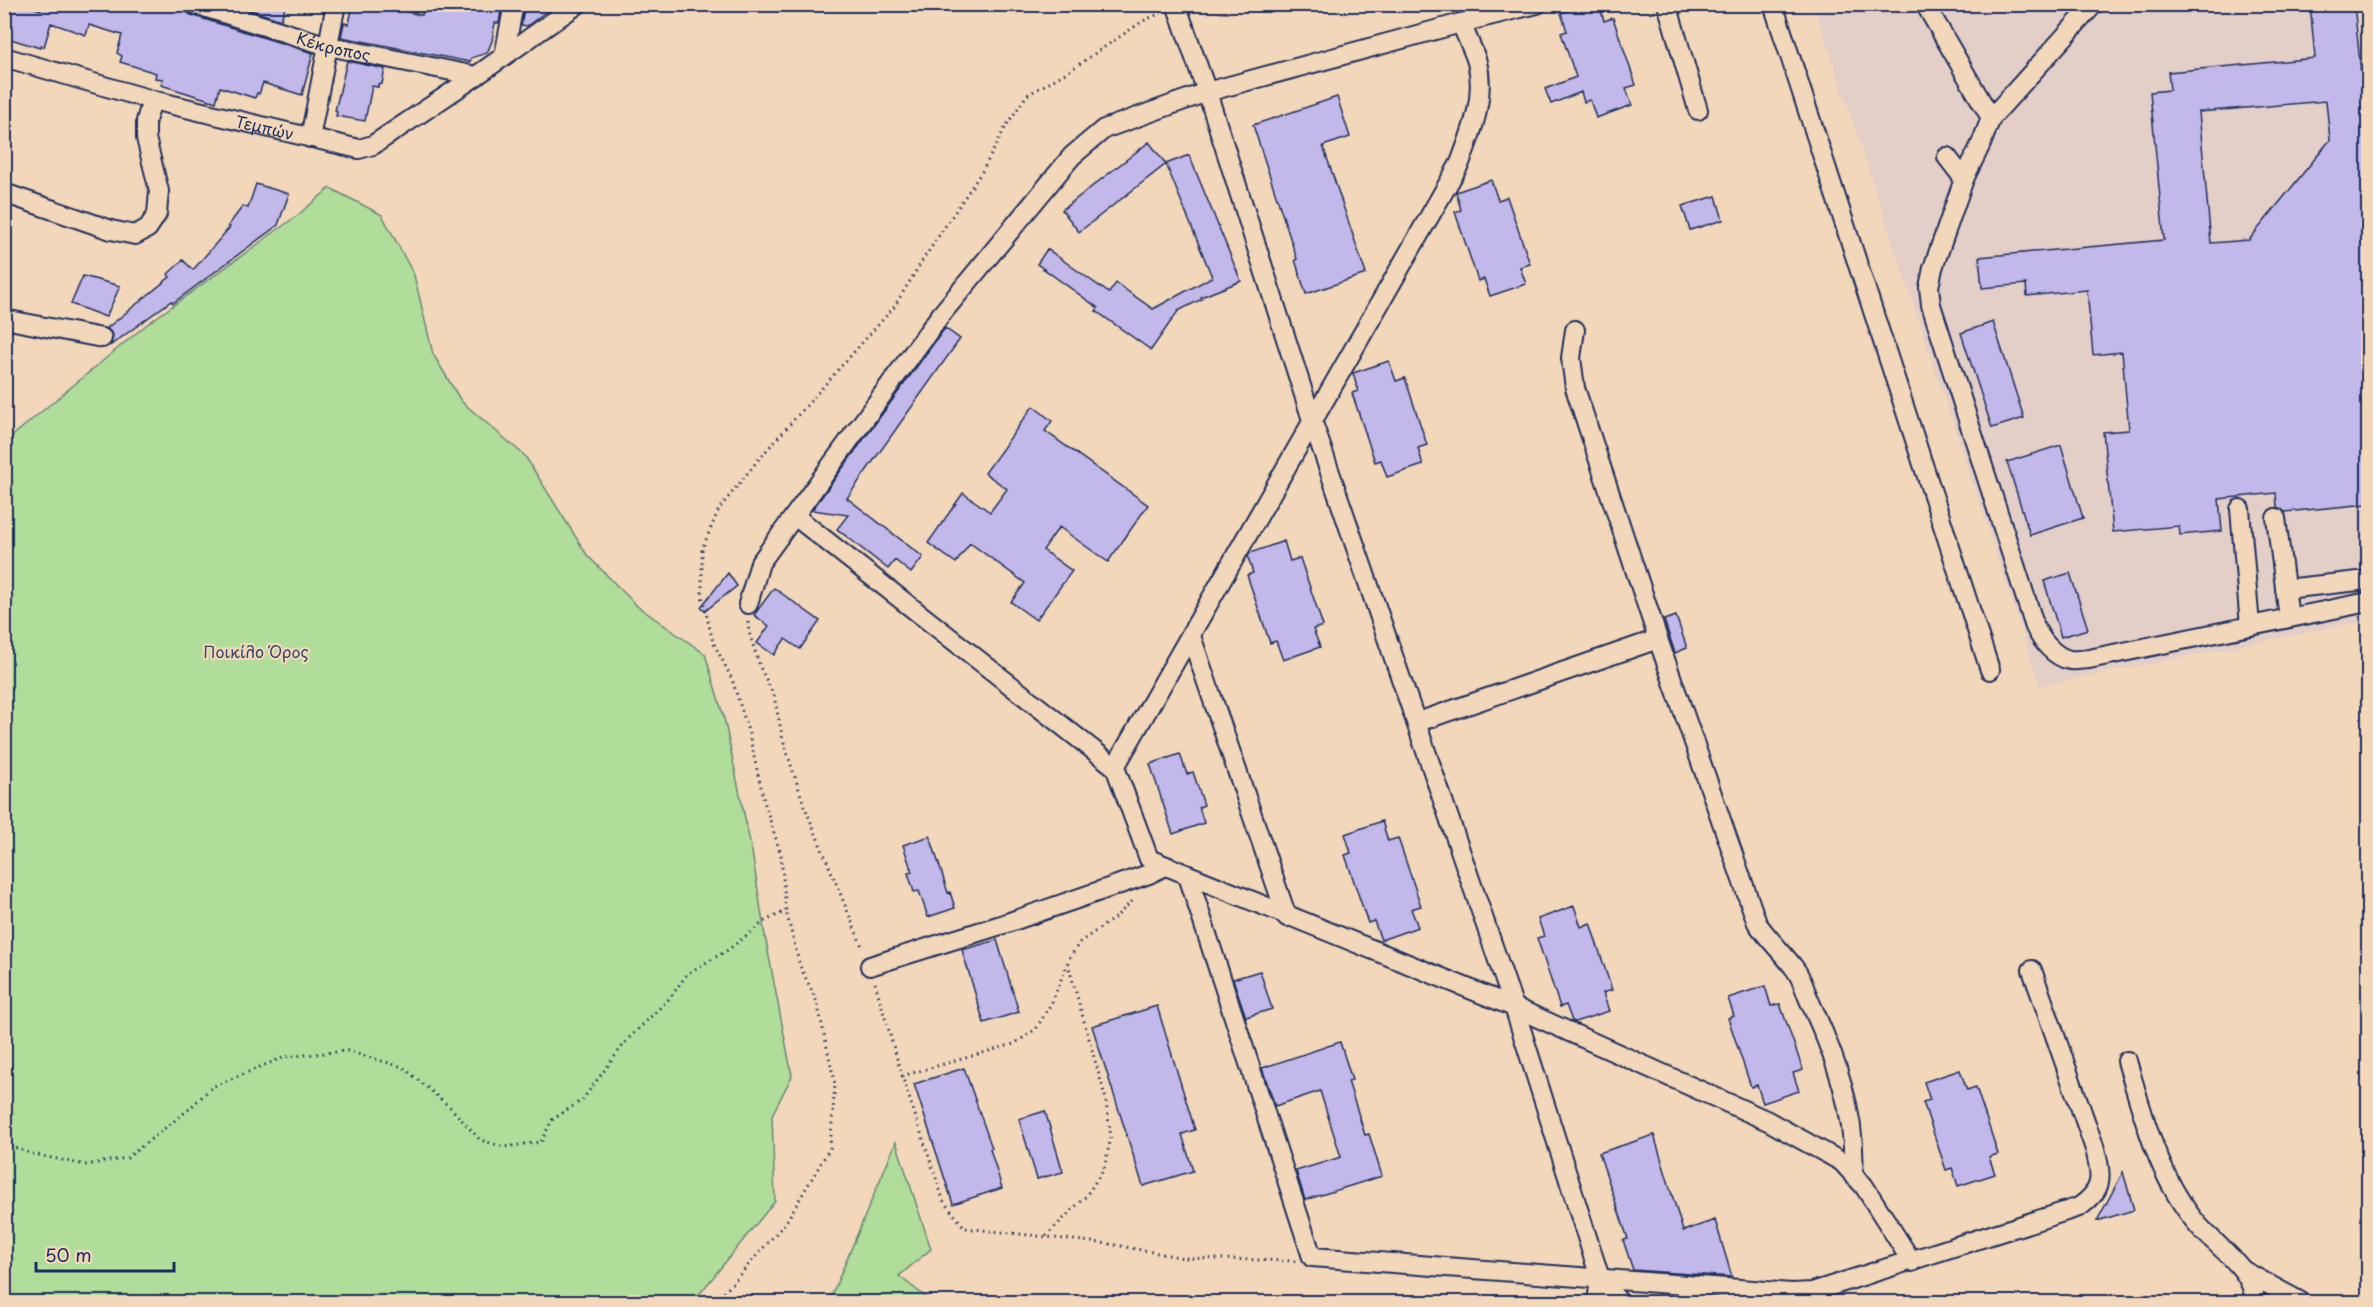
<svg xmlns="http://www.w3.org/2000/svg" width="2373" height="1307" font-family="'Playpen Sans',sans-serif">
<rect width="100%" height="100%" fill="#f3d7ba"/>
<filter id="ink" filterUnits="userSpaceOnUse"><feTurbulence type="fractalNoise" baseFrequency=".0167" numOctaves="2"/><feDisplacementMap in="SourceGraphic" scale="12" xChannelSelector="R" yChannelSelector="G"/><feConvolveMatrix kernelMatrix="1 2 1 2 8 2 1 2 1" color-interpolation-filters="sRGB"/></filter>
<g filter="url(#ink)">
<!-- built -->
<path fill="#e4cec8" d="M 1814,5 L 2368,5 L 2368,620 L 2040,686 Z"/>
<!-- green -->
<path fill="#b1dd9a" stroke="#66867c" stroke-width="1.5" d="M 330,188 L 382,215 L 414,275 L 433,354 L 461,401 L 525,456 L 587,555 L 637,606 L 705,654 L 724,718 L 752,852 L 765,936 L 792,1076 L 772,1115 L 775,1201 L 693,1302 L 5,1302 L 5,442 L 146,325 L 298,215 Z
M 896,1142 L 931,1249 L 899,1276 L 932,1302 L 833,1302 L 831,1297 Z"/>
<!-- building -->
<path fill="#c2b8e9" stroke="#1b2f5e" stroke-width="1.5" fill-rule="evenodd" d="M 4,4 L 23,4 L 41,10 L 43,4 L 183,4 L 185,11 L 191,15 L 313,53 L 302,95 L 263,83 L 259,94 L 257,93 L 255,98 L 220,87 L 216,102 L 161,85 L 163,79 L 155,78 L 156,73 L 120,62 L 122,56 L 117,53 L 122,35 L 89,25 L 86,35 L 51,23 L 44,47 L 41,45 L 40,48 L 4,37 Z
M 233,4 L 286,4 L 281,20 Z
M 353,4 L 369,4 L 422,15 L 424,4 L 502,4 L 499,23 L 495,23 L 492,41 L 487,53 L 471,58 L 470,62 L 341,37 L 344,23 L 349,24 Z
M 525,4 L 556,4 L 527,26 L 521,25 Z
M 1588,4 L 1599,4 L 1604,21 L 1613,18 L 1636,85 L 1626,88 L 1632,105 L 1596,118 L 1590,100 L 1584,102 L 1581,92 L 1551,104 L 1545,89 L 1576,77 L 1561,33 L 1567,31 L 1561,13 Z
M 2310,4 L 2354,4 L 2361,73 L 2368,73 L 2368,504 L 2285,512 L 2277,507 L 2276,493 L 2219,499 L 2222,531 L 2180,535 L 2179,526 L 2113,532 L 2103,432 L 2129,430 L 2122,352 L 2093,355 L 2087,290 L 2027,296 L 2026,284 L 1982,288 L 1979,257 L 2164,240 L 2150,92 L 2170,90 L 2168,72 L 2315,58 ZM 2326,101 L 2330,140 L 2249,240 L 2211,243 L 2199,112 Z
M 347,61 L 385,69 L 382,84 L 378,84 L 378,87 L 372,86 L 365,121 L 336,116 L 337,112 L 335,111 Z
M 1337,97 L 1350,137 L 1323,146 L 1366,274 L 1306,294 L 1295,260 L 1297,259 L 1253,125 Z
M 1149,142 L 1166,164 L 1079,232 L 1062,210 Z
M 1189,155 L 1241,281 L 1201,297 L 1202,299 L 1178,311 L 1151,350 L 1096,311 L 1098,308 L 1037,264 L 1047,249 L 1109,293 L 1116,283 L 1153,309 L 1212,277 L 1166,164 Z
M 1491,180 L 1498,200 L 1507,197 L 1530,264 L 1520,267 L 1526,284 L 1490,296 L 1484,279 L 1478,281 L 1455,212 L 1461,210 L 1456,192 Z
M 256,184 L 289,194 L 278,225 L 173,303 L 171,301 L 111,345 L 113,335 L 107,328 L 170,277 L 168,274 L 183,260 L 193,270 L 230,227 L 228,226 L 243,206 L 248,208 Z
M 1716,196 L 1723,220 L 1690,230 L 1682,206 Z
M 83,276 L 120,286 L 106,317 L 71,304 Z
M 1993,322 L 2024,418 L 1992,428 L 1961,333 Z
M 945,328 L 960,339 L 847,498 L 923,557 L 911,573 L 895,560 L 888,569 L 837,529 L 848,515 L 812,510 Z
M 1389,361 L 1396,381 L 1405,378 L 1427,445 L 1418,448 L 1423,465 L 1387,477 L 1381,460 L 1375,462 L 1352,393 L 1358,391 L 1353,373 Z
M 1033,406 L 1052,421 L 1045,431 L 1148,505 L 1108,562 L 1059,527 L 1043,550 L 1072,571 L 1036,620 L 1011,602 L 1025,583 L 970,543 L 956,563 L 928,543 L 963,493 L 990,512 L 1007,489 L 985,473 Z
M 2061,445 L 2083,518 L 2030,535 L 2007,462 Z
M 1284,541 L 1290,561 L 1300,558 L 1323,626 L 1313,629 L 1320,647 L 1283,660 L 1276,641 L 1270,643 L 1247,575 L 1253,573 L 1248,557 L 1250,553 Z
M 728,573 L 737,586 L 705,611 L 701,607 Z
M 2070,573 L 2088,629 L 2061,637 L 2044,581 Z
M 774,588 L 820,621 L 800,649 L 785,639 L 774,655 L 757,643 L 769,626 L 754,615 Z
M 1676,616 L 1687,648 L 1675,653 L 1664,620 Z
M 1180,754 L 1187,774 L 1193,772 L 1204,805 L 1199,807 L 1204,823 L 1173,834 L 1150,764 Z
M 1382,821 L 1388,841 L 1398,838 L 1421,906 L 1411,909 L 1418,927 L 1381,940 L 1374,921 L 1368,923 L 1345,855 L 1351,853 L 1345,834 Z
M 930,836 L 948,893 L 950,892 L 955,908 L 928,917 L 919,891 L 914,892 L 908,873 L 912,872 L 903,845 Z
M 1574,906 L 1581,927 L 1590,923 L 1612,990 L 1603,993 L 1609,1011 L 1575,1022 L 1572,1021 L 1566,1005 L 1560,1007 L 1537,938 L 1544,936 L 1538,919 Z
M 997,940 L 1019,1012 L 984,1023 L 962,950 Z
M 1260,971 L 1272,1009 L 1246,1017 L 1233,979 Z
M 1765,986 L 1771,1006 L 1780,1004 L 1803,1070 L 1793,1073 L 1799,1091 L 1763,1103 L 1757,1085 L 1751,1087 L 1728,1018 L 1734,1016 L 1728,998 Z
M 1157,1006 L 1195,1130 L 1182,1134 L 1193,1171 L 1143,1186 L 1092,1026 Z
M 1340,1042 L 1352,1080 L 1348,1081 L 1365,1135 L 1369,1134 L 1382,1176 L 1305,1200 L 1296,1171 L 1341,1157 L 1320,1091 L 1275,1106 L 1262,1068 Z
M 964,1068 L 992,1148 L 990,1149 L 1002,1188 L 953,1204 L 914,1084 Z
M 1960,1070 L 1967,1090 L 1976,1087 L 1998,1154 L 1989,1157 L 1995,1174 L 1958,1186 L 1952,1168 L 1946,1170 L 1923,1102 L 1930,1100 L 1924,1082 Z
M 1045,1111 L 1063,1172 L 1037,1179 L 1019,1119 Z
M 1654,1135 L 1683,1231 L 1715,1220 L 1732,1277 L 1633,1270 L 1623,1240 L 1628,1239 L 1599,1153 Z
M 2123,1172 L 2134,1210 L 2097,1221 Z"/>
<g fill="none" stroke-linecap="round" stroke-linejoin="round">
<defs>
<g id="minor">
<path id="s1" d="M 194,4 L 328,46 L 476,76"/>
<path d="M 1176,4 L 1207,92 L 1313,423 L 1514,1007 L 1600,1278 L 1619,1302"/>
<path d="M 1667,4 L 1698,110"/>
<path d="M 1773,4 L 1990,670"/>
<path d="M 1925,4 L 1991,118"/>
<path d="M 2094,4 L 1991,118 L 1981,144 L 1964,179 L 1933,268 L 1929,287 L 1931,305 L 2035,627 C 2041,640 2054,657 2070,660 C 2076,661 2083,659 2089,659 L 2368,602"/>
<path d="M 504,56 L 514,4"/>
<path id="s2" d="M 4,57 L 152,100 L 359,149 L 373,145 L 476,76 L 578,4"/>
<path d="M 310,138 L 336,4"/>
<path d="M 1947,157 L 1964,179"/>
<path d="M 4,193 L 111,230 L 135,235 L 148,228 L 157,214 L 159,191 L 146,138 L 146,121 L 152,100"/>
<path d="M 4,319 L 102,338"/>
<path d="M 1575,330 L 1571,358 L 1575,388 L 1658,639 L 1757,923 C 1768,939 1783,953 1795,969 C 1802,978 1805,991 1810,1002 C 1835,1056 1857,1114 1853,1175"/>
<path d="M 2240,509 L 2250,626"/>
<path d="M 796,517 L 1115,767 L 1149,859 L 1514,1007 L 1768,1121 L 1842,1162 L 1864,1186 L 1912,1262"/>
<path d="M 2276,518 L 2289,618"/>
<path d="M 2285,589 L 2368,580"/>
<path d="M 748,604 L 760,563 L 939,317 L 1072,156 L 1104,129 L 1207,92 L 1461,23 L 1537,4"/>
<path d="M 1191,636 L 1287,917"/>
<path d="M 1418,722 L 1658,639"/>
<path d="M 1115,767 L 1460,163 C 1472,131 1486,97 1477,62 C 1473,49 1466,36 1461,23"/>
<path d="M 1188,876 L 1312,1257 L 1792,1293 L 1812,1292 L 2079,1207 C 2104,1190 2102,1177 2095,1149 L 2032,970"/>
<path d="M 870,966 L 1004,924 L 1149,874 L 1165,866"/>
<path d="M 2127,1061 C 2144,1118 2159,1180 2199,1226 C 2220,1250 2253,1268 2255,1302"/>
<path d="M 2244,1271 L 2301,1302"/>
<path d="M 1597,1302 L 1600,1278"/>
</g>
</defs>
<!-- minor casing -->
<use href="#minor" stroke="#1b2f5e" stroke-width="22"/>
<!-- path -->
<path stroke="#1b2f5e" stroke-width="3" stroke-dasharray="1.5 4.5" stroke-linecap="butt" d="M 748,622 L 749,632 L 760,667 L 774,696 L 783,740 L 804,805 L 863,949
M 875,983 L 902,1076 L 944,1202 L 965,1228 L 1110,1244 L 1184,1258 L 1296,1261
M 902,1076 L 1014,1044 L 1036,1029 L 1052,1002 L 1070,957 L 1080,942 L 1116,917 L 1135,898
M 4,1144 L 33,1154 L 85,1165 L 127,1158 L 188,1110 L 212,1087 L 284,1057 L 347,1051 L 403,1067 L 451,1108 L 480,1140 L 504,1147 L 541,1142 L 552,1120 L 582,1100 L 628,1039 L 669,999 L 688,973 L 728,950 L 765,921 L 786,911
M 1046,1236 L 1086,1196 L 1104,1169 L 1111,1137 L 1105,1096 L 1068,964
M 716,1302 L 786,1222 L 830,1148 L 835,1084 L 817,1002 L 800,966 L 786,911 L 781,855 L 764,801 L 749,734 L 732,679 L 713,642 L 702,596 L 702,549 L 719,509 L 758,460 L 894,307 L 924,258 L 983,170 L 1006,126 L 1027,95 L 1069,71 L 1143,21 L 1161,13"/>
<!-- minor -->
<use href="#minor" stroke="#f3d7ba" stroke-width="18"/>
</g>
</g>
<g text-anchor="middle" dominant-baseline="central" stroke-width="4.5" stroke-linejoin="round" paint-order="stroke">
<!-- street labels -->
<g font-size="16" fill="#1b2f5e" stroke="#f3d7ba">
<text stroke="none"><textPath href="#s1" startOffset="146">Κέκροπος</textPath></text>
<text stroke="none"><textPath href="#s2" startOffset="270">Τεμπών</textPath></text>
</g>
<!-- park labels -->
<g font-size="16" fill="#324967" stroke="#f3d7ba">
<text x="256" y="651">Ποικίλο Όρος</text>
</g>
</g>
<!-- margin -->
<rect width="2373" height="1307" fill="none" stroke="#f3d7ba" stroke-width="24"/>
<rect x="12" y="12" width="2349" height="1283" fill="none" stroke="#1b2f5e" stroke-width="2" filter="url(#ink)"/>
<!-- scale -->
<path d="M36 1262v9h138v-9" fill="none" stroke="#1b2f5e" stroke-width="3"/>
<text x="45" y="1262" font-size="18" fill="#1b2f5e" stroke="#f3d7ba" stroke-width="4.5" paint-order="stroke">50 m</text>
</svg>
